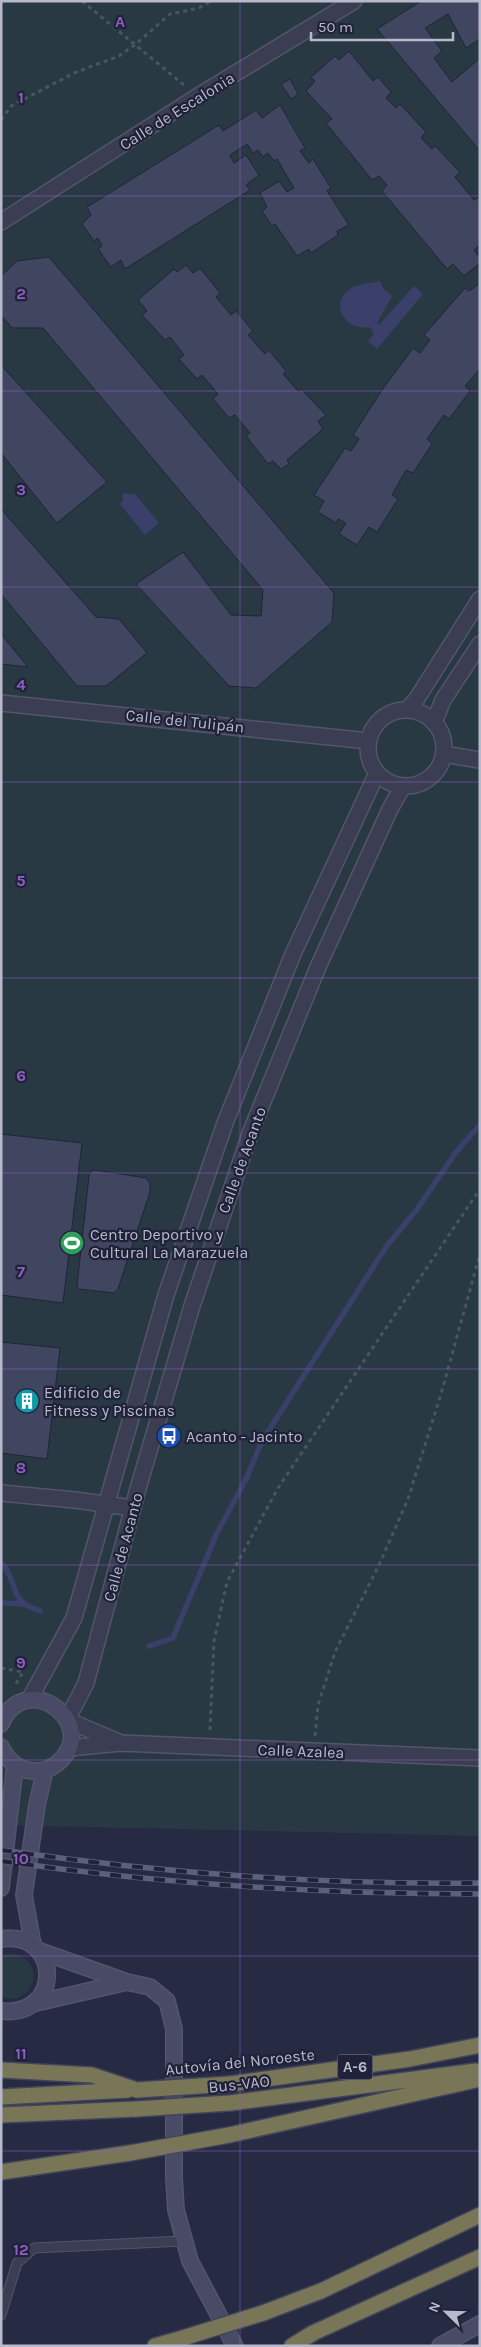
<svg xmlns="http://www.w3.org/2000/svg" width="481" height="2347" font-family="Karla,sans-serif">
<rect width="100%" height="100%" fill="#262a43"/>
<!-- green -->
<path fill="#283944" d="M 1,1 L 480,1 L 480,1836 L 1,1825 Z
M 9,1953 C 52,1958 32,2011 1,1996 L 1,1955 Z"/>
<!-- water -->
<path fill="#3a406a" d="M 380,281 L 383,288 L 392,296 L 377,323 L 379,325 L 414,286 L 423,294 L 377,349 L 368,341 L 374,334 L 370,327 C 346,332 328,304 350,289 C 357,284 371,283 380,281 Z
M 126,493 L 131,495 L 134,493 L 159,523 L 145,535 L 120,504 L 123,501 L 122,495 Z"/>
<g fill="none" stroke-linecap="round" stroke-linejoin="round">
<!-- stream -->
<path stroke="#3a406a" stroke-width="5.5" d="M 1,1563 C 15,1576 11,1594 25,1604 C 29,1607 35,1609 40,1611
M 1,1603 L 25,1604
M 149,1646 L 173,1638 L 216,1535 L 247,1477 L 262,1441 L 386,1247 L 418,1208 L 456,1152 L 480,1125"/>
</g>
<!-- building -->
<path fill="#404560" stroke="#21243a" d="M 421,1 L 480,1 L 480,39 L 466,48 L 448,14 L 425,28 L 442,51 L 434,58 L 452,82 L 480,58 L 480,151 L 377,29 Z
M 349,51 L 373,81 L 378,77 L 391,92 L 386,98 L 396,108 L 400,104 L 426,132 L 421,138 L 432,149 L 435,146 L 460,172 L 455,177 L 474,200 L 479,197 L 480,198 L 480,245 L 474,250 L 480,258 L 480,263 L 464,276 L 453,264 L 447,269 L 382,191 L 387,185 L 379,176 L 372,180 L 326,123 L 332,119 L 306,91 L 315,81 L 311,77 L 335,56 L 339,60 Z
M 290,79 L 298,94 L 291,99 L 281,84 Z
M 280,105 L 305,148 L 300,151 L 309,163 L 313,159 L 331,188 L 327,191 L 349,225 L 337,231 L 338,235 L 311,253 L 309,249 L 297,256 L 275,224 L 272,226 L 262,211 L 267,207 L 260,193 L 279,181 L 287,192 L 294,188 L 277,159 L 274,161 L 268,153 L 263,157 L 258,150 L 253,153 L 247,144 L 230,155 L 234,163 L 246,155 L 259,175 L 246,185 L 250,190 L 125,269 L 121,260 L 111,267 L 98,249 L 102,246 L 98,238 L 94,241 L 82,224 L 91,215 L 87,207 L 219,125 L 223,131 L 256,110 L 262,118 Z
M 49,257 L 334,593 L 332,622 L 256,688 L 229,686 L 136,584 L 183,552 L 231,615 L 261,616 L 263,590 L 43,328 L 12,328 L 1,315 L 1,276 L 17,261 Z
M 186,265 L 193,273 L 200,268 L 220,293 L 216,297 L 231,315 L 236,311 L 253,331 L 248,335 L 265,354 L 269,350 L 286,371 L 283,374 L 298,391 L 301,389 L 326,415 L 318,421 L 323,429 L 287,460 L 289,464 L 281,469 L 273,461 L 268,464 L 246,436 L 250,433 L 235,415 L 229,418 L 213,399 L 218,394 L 202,375 L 197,379 L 179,359 L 184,355 L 170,337 L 165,340 L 142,315 L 147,311 L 138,300 L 174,269 L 177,272 Z
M 480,283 L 480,369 L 465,386 L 470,391 L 449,419 L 444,415 L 427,439 L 432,444 L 413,473 L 406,470 L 392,495 L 398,499 L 377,532 L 369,527 L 357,545 L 339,534 L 346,523 L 338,519 L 336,523 L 318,512 L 324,501 L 314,495 L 345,448 L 351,451 L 359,439 L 353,435 L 382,390 L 413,348 L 420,353 L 430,340 L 424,335 L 465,288 L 469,291 Z
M 1,365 L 107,482 L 57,523 L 1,453 Z
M 1,509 L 96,617 L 119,619 L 147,653 L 106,686 L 77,686 L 1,594 Z
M 1,634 L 28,667 L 1,664 Z
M 1,1134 L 82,1143 L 63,1303 L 1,1295 Z
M 95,1170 L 146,1178 L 150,1183 L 150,1192 L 118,1289 L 114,1293 L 79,1289 L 77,1286 L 89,1176 L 91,1171 Z
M 1,1342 L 60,1348 L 47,1459 L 1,1453 Z"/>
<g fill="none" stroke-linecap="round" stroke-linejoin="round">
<defs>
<path id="lane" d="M 1,2315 L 17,2263 L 34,2248 L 183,2241"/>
<path id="street" d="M 1,222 L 198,96 L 354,1
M 1,703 L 369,741
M 407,710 L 416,700 L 480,599
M368 748a38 38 0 1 1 76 0a38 38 0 1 1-76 0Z
M 434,723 L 443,700 L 480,644
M 443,754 L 480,760
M 1,1493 L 75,1500 L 133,1508
M 29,1700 L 74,1618 L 166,1295 L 225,1123 L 293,954 L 377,773
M 121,1743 L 67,1720 L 86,1683 L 139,1485 L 192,1306 L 251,1131 L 318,967 L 390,809 L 403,786
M 69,1748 L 121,1743 L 480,1758"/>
<path id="secondary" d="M 1,1724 C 24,1668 99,1721 61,1760 C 54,1767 44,1772 33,1771 C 18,1770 8,1761 1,1747
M 1,1888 L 15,1766
M 1,1939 C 62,1930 63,2018 1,2011
M 33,1945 L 24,1895 L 37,1805 L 45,1770
M 40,1951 L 127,1982 L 150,1987 L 167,2001 L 174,2029 L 174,2178 L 176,2210 L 190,2261 L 235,2346
M 36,2003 L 127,1982
M 440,2346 L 480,2324"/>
<path id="highway" d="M 1,2070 L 92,2075 L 137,2090
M 230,2084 L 410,2059 L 480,2045
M 1,2097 L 128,2090
M 230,2103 L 476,2071
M 1,2115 L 136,2109
M 229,2135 L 480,2079
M 1,2172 L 130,2153
M 263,2313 L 321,2291 L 480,2215
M 155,2346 L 183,2338
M 292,2346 L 313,2333 L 480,2257"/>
</defs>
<!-- lane casing -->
<use href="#lane" stroke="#53556a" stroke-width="11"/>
<!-- street casing -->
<use href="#street" stroke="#53556a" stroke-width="18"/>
<!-- secondary casing -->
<use href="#secondary" stroke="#53556a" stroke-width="18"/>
<!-- highway casing -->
<use href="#highway" stroke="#42455a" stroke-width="18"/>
<!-- path -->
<path stroke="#475660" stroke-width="3" stroke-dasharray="4 4" stroke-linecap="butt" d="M 82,1 L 184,85
M 1,120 L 11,106 L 74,73 L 119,56 L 136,44 L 170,14 L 199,8 L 211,1
M 1,1668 L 23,1672 L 14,1687
M 210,1730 L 214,1641 L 227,1582 L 278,1488 L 480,1189
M 315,1736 L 318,1705 L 335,1652 L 379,1565 L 408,1499 L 441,1394 L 480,1254"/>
<!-- lane -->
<use href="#lane" stroke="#3b3e53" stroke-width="9"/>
<!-- street -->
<use href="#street" stroke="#3b3e53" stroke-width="15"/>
<!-- secondary -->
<use href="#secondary" stroke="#494b66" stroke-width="15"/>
<!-- highway -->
<use href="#highway" stroke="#797658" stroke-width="15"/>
<defs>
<path id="rail" d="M 1,1850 C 160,1873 320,1885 480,1883
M 1,1861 C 160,1884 319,1894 480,1894"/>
</defs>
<!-- rail casing -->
<use href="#rail" stroke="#5d607a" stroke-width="5.5"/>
<!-- rail -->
<use href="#rail" stroke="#1f2238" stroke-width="4" stroke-dasharray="11" stroke-linecap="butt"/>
<defs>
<path id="highway-bridge" d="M 137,2090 L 230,2084
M 136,2109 L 230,2103
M 130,2153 L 229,2135
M 183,2338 L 263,2313"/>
</defs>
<!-- highway-bridge casing -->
<use href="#highway-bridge" stroke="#42455a" stroke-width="18" stroke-linecap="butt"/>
<!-- highway-bridge -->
<use href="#highway-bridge" stroke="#797658" stroke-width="15"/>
</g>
<!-- grid -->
<path fill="none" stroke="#905ec4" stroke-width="1" stroke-opacity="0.55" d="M 240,1 L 240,2346M 1,196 L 480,196M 1,391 L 480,391M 1,587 L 480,587M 1,782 L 480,782M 1,978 L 480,978M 1,1173 L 480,1173M 1,1369 L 480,1369M 1,1565 L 480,1565M 1,1760 L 480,1760M 1,1956 L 480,1956M 1,2151 L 480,2151"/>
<!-- icons -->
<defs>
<symbol id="stadium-disc" viewBox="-11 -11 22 22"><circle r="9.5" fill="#2e9e5b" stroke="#1f2238"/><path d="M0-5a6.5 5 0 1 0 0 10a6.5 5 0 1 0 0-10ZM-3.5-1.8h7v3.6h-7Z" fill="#fff"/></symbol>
<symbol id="building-disc" viewBox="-11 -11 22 22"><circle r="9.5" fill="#0f9aa8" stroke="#1f2238"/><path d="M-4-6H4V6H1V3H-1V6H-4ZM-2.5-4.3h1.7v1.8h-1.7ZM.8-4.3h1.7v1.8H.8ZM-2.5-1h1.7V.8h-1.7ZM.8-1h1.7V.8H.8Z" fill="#fff"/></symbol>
<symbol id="bus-disc" viewBox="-11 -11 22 22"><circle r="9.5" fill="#1a4fb4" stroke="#1f2238"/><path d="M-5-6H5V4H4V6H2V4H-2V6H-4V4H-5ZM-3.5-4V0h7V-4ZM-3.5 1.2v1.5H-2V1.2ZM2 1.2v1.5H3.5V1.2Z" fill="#fff"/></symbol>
</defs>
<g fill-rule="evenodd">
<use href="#stadium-disc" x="58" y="1229" width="28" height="28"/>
<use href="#building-disc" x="13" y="1387" width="28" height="28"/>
<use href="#bus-disc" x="155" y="1422" width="28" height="28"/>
</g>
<g text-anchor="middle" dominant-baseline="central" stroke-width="4.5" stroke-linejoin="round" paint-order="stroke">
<!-- shield labels -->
<rect fill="#1f2238" stroke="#8a8ca0" stroke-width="1" x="337.5" y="2054.5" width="35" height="25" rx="4"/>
<g font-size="15" font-weight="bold" fill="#b8bacc">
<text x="355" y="2067">A-6</text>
</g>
<!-- street labels -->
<g font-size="16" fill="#b8bacc" stroke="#1f2238">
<text transform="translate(177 111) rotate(-32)">Calle de Escalonia</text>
<text transform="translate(185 721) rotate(6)">Calle del Tulipán</text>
<text transform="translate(242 1160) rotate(-70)">Calle de Acanto</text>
<text transform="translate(123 1547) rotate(-75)">Calle de Acanto</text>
<text transform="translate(301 1751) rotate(2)">Calle Azalea</text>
<text transform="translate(240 2062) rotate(-6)">Autovía del Noroeste</text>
<text transform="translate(239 2084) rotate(-6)">Bus-VAO</text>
</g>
<!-- poi labels -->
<g font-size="16" fill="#b8bacc" stroke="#1f2238" text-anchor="start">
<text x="90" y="1234">Centro Deportivo y<tspan x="90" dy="18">Cultural La Marazuela</tspan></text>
<text x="44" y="1392">Edificio de<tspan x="44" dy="18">Fitness y Piscinas</tspan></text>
<text x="186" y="1436">Acanto - Jacinto</text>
</g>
</g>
<g font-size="16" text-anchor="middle" font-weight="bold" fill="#905ec4" stroke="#1f2238" stroke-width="4.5" stroke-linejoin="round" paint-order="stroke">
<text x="120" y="27">A</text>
<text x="21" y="103">1</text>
<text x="21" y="299">2</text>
<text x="21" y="495">3</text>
<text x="21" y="690">4</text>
<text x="21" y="886">5</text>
<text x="21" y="1081">6</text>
<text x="21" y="1277">7</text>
<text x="21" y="1473">8</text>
<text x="21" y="1668">9</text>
<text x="21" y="1864">10</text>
<text x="21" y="2059">11</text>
<text x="21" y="2255">12</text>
</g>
<!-- border -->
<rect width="481" height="2347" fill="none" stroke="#b8bacc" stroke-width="5"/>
<!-- north arrow -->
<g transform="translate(446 2312) rotate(293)" stroke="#1f2238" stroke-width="4" paint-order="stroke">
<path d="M0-4L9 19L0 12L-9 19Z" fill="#b8bacc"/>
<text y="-8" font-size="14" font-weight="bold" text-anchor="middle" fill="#b8bacc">N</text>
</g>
<!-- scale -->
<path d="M311 32v8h142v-8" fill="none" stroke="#b8bacc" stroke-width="2.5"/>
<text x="318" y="32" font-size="15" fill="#b8bacc" stroke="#1f2238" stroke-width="4" paint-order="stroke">50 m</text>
</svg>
